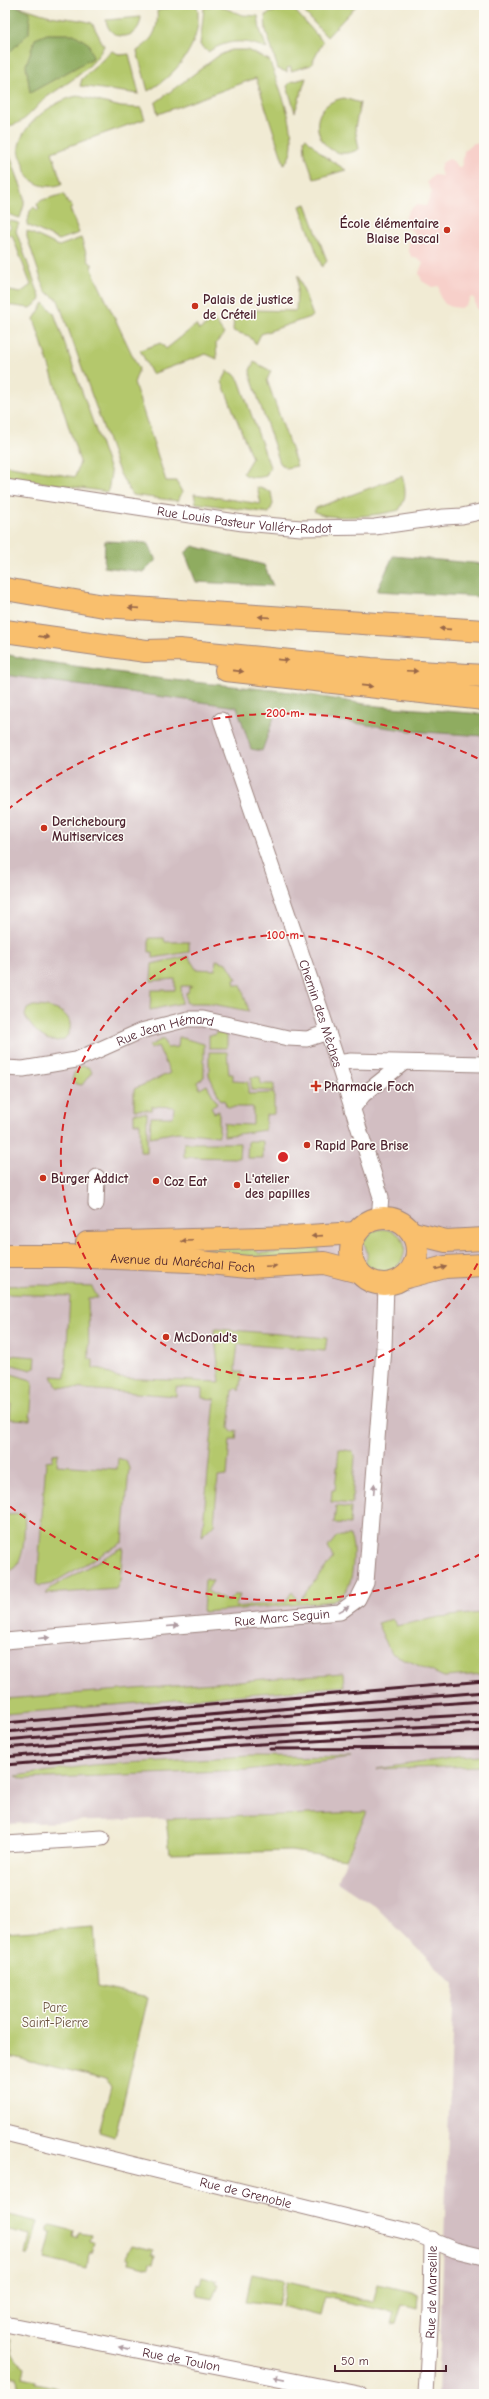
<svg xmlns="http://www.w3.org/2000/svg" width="489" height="2399" font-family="'Comic Neue',sans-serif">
<rect width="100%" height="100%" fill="#fdfcf7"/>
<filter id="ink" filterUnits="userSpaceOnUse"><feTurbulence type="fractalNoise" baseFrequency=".025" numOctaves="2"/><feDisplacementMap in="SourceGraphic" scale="8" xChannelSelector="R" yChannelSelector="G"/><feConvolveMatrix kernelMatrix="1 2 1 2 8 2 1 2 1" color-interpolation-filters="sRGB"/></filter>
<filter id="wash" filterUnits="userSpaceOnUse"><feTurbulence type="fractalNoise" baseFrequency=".012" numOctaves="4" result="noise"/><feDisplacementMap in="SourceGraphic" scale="16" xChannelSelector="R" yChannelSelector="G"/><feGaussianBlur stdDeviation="0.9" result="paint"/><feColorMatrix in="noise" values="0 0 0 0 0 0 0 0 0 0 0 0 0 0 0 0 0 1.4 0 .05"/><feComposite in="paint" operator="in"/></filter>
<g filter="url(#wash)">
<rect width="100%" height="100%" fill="#f1ebd4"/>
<!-- built -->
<path fill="#f7d0ca" d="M 474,143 L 484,143 L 484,316 L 476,307 L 474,298 L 471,297 L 467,304 L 461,308 L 452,307 L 445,304 L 440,297 L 439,286 L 432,287 L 422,281 L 419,273 L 423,262 L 411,256 L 408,249 L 410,238 L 416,234 L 407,227 L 405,219 L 409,210 L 416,205 L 426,206 L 432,192 L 427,182 L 434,175 L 442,176 L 440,169 L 442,163 L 449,159 L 453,161 L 458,168 L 462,166 L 464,151 Z"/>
<!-- industrial -->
<path fill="#d2bec2" d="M 5,675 L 411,731 L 484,732 L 484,2394 L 438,2394 L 454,1984 L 377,1908 L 337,1882 L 367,1812 L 5,1824 Z"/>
<!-- green -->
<path fill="#b4c86c" stroke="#7f744c" d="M 5,5 C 22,5 31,11 47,15 C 62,19 77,18 92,23 L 104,46 C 92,70 68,82 47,97 C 33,108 25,126 5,126 Z
M 178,5 L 197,5 C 204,41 178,74 148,91 L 137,51 C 152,41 159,30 157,11 Z
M 217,5 L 242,15 L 258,16 L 260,30 L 267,49 C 246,39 228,39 208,52 L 200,45 L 204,8 Z
M 290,5 L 323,42 L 311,65 L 291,71 L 291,67 L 287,68 L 287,72 L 278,69 L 266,30 L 265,15 Z
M 298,5 L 357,5 L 327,37 Z
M 141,17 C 140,41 109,43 106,20 Z
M 231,50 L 247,50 L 269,60 C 277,82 306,146 284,164 L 256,78 L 158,114 L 155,103 L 218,56 Z
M 112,51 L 121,55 L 129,54 L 139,94 L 80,86 L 82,79 Z
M 306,78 L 295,112 L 287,86 L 291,82 Z
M 78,96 L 121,107 L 141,108 L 145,119 L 52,152 L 62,184 C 48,189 32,186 25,171 C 24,169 24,164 24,164 C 21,157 17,151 20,142 C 26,121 57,99 78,96 Z
M 344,98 L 360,103 L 355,128 L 359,149 C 321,170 296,106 344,98 Z
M 306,138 L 324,156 L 346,170 L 314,179 L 305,153 L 304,139 Z
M 5,142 L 24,195 L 24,205 L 20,218 L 10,215 L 5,199 Z
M 64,194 L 68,204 L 71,204 L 72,208 L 70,209 L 79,233 L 59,240 L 27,225 L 30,211 L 34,207 L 37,210 L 39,209 L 37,204 L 42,200 Z
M 306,204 L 327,261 L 322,267 L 300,206 Z
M 10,221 L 19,223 L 16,231 L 41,300 L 31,308 L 5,305 L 5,290 L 20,293 L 31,285 L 12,235 L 5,237 L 5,233 L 11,227 L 7,223 Z
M 27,231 L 59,246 L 81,238 L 89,262 L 93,265 L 91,266 L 95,277 L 139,369 L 134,383 L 166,481 L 176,481 L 182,492 L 178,501 L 132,495 L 119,472 L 58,300 L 45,291 L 27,237 Z
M 298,275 L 313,316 L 261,334 L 256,344 L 249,336 L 233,331 L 234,315 L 250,313 L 250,310 L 296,311 Z
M 44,303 L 54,313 L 111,473 L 108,492 L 5,477 L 5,465 L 75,477 L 80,462 L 34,319 Z
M 214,320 L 224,334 L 216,343 L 217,359 L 206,354 L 152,374 L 140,350 L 161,343 L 166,349 L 196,325 L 199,330 Z
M 254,362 L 271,371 L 267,380 L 297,466 L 286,468 L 280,463 L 251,377 L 250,370 Z
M 228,371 L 234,374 L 239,380 L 270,467 L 266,476 C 257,478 250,479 243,473 L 252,458 L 222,382 Z
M 402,476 C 406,490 407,498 399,510 C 382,515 327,522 314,511 L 316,508 Z
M 257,487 L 271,492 L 273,504 L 269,513 L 196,503 L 194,494 L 261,504 Z
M 149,938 L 164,938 L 165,942 L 189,942 L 189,952 L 153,958 L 153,952 L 149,952 Z
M 188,956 L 196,969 L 215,970 L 216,960 L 227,963 L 237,979 L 234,979 L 235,985 L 241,985 L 249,1011 L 207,1003 L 186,1003 L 186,992 L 188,993 L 189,987 L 192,986 L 181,986 L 182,1003 L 150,1010 L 151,990 L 175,990 L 175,979 L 151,981 L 152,964 Z
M 33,1006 C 47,1006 73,1010 70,1029 C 69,1033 67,1037 64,1039 C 48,1047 30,1028 25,1015 L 27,1009 Z
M 216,1032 L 227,1035 L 227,1048 L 209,1048 L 209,1035 L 215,1035 Z
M 179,1037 L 204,1044 L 204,1077 L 197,1082 L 200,1089 L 207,1085 L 217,1103 L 211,1107 L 214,1113 L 219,1111 L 219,1136 L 178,1132 L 150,1137 L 151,1117 L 173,1117 L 174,1107 L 152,1106 L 152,1110 L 134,1110 L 134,1089 L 170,1073 L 158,1046 L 150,1049 L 149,1046 L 163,1039 L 167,1048 L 178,1047 Z
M 209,1052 L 227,1052 L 229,1074 L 233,1074 L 233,1081 L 248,1082 L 248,1094 L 274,1093 L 274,1114 L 266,1115 L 265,1130 L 224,1136 L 224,1122 L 229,1124 L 253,1125 L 253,1107 L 227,1107 L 224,1100 L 221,1101 L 209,1075 Z
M 82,1066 L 88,1067 L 92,1072 L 82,1085 L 76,1084 L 72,1081 L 74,1073 Z
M 251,1077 L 260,1077 L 261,1084 L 274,1084 L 274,1091 L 251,1090 Z
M 134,1113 L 147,1113 L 147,1152 L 140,1152 L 140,1123 L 134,1123 Z
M 248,1141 L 263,1141 L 263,1158 L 247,1158 Z
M 184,1143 L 240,1143 L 239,1158 L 184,1157 Z
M 380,1229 C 427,1229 398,1297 365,1263 C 369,1257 367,1248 363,1242 L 372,1231 Z
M 319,1242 L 318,1257 L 270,1261 L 168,1248 L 255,1247 L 258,1253 L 275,1253 L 278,1247 Z
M 39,1285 L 92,1287 L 98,1298 L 88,1298 L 89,1359 L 93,1360 L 93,1368 L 102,1369 L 117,1378 L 220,1382 L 214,1329 L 219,1329 L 327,1338 L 325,1351 L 238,1344 L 235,1368 L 236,1372 L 242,1372 L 239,1391 L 236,1388 L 233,1390 L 229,1428 L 232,1432 L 237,1430 L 236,1440 L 230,1440 L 227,1476 L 218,1477 L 214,1524 L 202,1536 L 215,1399 L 202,1398 L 202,1389 L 176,1387 L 176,1396 L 57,1387 L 52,1376 L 65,1377 L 70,1296 L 5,1294 L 5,1286 Z
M 9,1355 L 36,1357 L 35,1367 L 31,1370 L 9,1364 Z
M 5,1372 L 31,1380 L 33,1383 L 30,1420 L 10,1419 L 11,1404 L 5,1403 Z
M 339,1449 L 351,1451 L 355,1455 L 352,1504 L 331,1502 L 332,1490 L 335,1490 Z
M 58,1453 L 57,1465 L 117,1469 L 118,1458 L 126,1461 L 129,1468 L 123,1542 L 51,1584 L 40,1586 L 37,1584 L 46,1461 L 53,1460 L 53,1454 Z
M 336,1506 L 351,1508 L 350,1524 L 334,1523 Z
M 25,1514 C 23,1531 28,1569 5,1572 L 5,1515 Z
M 337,1536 L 350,1536 C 354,1545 353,1551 353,1561 C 352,1580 349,1597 327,1602 L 203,1612 L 205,1579 L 213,1581 L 207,1591 L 228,1602 L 234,1595 L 240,1595 L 235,1607 L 286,1602 L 292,1591 L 298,1602 L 333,1558 L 328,1547 Z
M 123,1547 L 120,1581 L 116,1589 L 46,1594 L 51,1588 Z
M 481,1613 L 484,1617 L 484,1674 L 444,1677 L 391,1653 L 377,1623 L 393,1619 L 396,1626 L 440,1617 Z
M 343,1673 L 344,1686 L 5,1714 L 5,1699 Z
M 250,1756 L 352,1757 L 246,1770 L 24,1779 L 16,1776 L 92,1765 Z
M 484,1756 L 484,1766 L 376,1769 L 457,1757 Z
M 367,1812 L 346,1859 L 291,1851 L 170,1854 L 166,1819 Z
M 94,1927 L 98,1987 L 148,1998 L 115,2137 L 99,2132 L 111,2087 L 106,2079 L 5,2055 L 5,1933 Z
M 5,2214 L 38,2222 L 29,2255 L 26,2255 L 30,2235 L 5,2229 Z
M 51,2225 L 74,2231 L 73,2237 L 77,2238 L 79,2232 L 91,2234 L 89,2241 L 94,2242 L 91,2253 L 89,2252 L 87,2269 L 45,2259 L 51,2232 L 48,2231 L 48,2227 Z
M 132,2245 L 153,2250 L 152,2254 L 155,2255 L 153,2264 L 150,2263 L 149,2268 L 128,2263 L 129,2258 L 126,2257 Z
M 252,2274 L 284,2281 L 277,2305 L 246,2301 Z
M 202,2276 L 217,2280 L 216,2283 L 219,2284 L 213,2299 L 197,2296 L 197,2293 L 195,2292 L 197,2283 L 200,2284 Z
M 287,2282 L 373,2302 L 378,2284 L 419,2294 L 418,2308 L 402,2304 L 396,2324 L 391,2325 L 394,2313 L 325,2297 L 320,2316 L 281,2306 Z
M 5,2338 L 12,2340 C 9,2352 15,2360 25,2367 L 23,2377 L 36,2380 L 35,2383 L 55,2387 L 59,2390 L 58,2394 L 19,2394 L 17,2377 L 8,2377 L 8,2368 L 5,2368 Z"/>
<!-- forest -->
<path fill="#8fac60" stroke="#6c6646" d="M 5,5 L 14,5 L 30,12 L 29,33 L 5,57 Z
M 47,34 L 74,34 L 89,44 L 93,58 L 30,93 L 26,65 L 35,39 Z
M 105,541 L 147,543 L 156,560 L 144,572 L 104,567 Z
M 193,546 L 264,565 L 273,586 L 196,582 L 185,553 Z
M 393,556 L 484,564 L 484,597 L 377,591 Z
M 5,654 L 27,659 L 163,679 L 292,692 L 377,706 L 484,714 L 484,736 L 411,731 L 276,712 L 262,751 L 251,749 L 237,707 L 5,675 Z"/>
</g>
<g filter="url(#ink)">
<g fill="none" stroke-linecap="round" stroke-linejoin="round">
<defs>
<g id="street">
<path id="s1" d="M 5,487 L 243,523 L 301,528 L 375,527 L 444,517 L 462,516 L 484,511"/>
<path id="s2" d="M 221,720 L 320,1008 L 381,1197 L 379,1218"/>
<path d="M 337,1063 L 351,1061 L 484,1064"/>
<path id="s3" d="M 5,1068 L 23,1069 L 76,1060 L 141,1031 L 188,1019 L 203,1019 L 288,1038 L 307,1039 L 328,1032"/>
<path d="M 352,1109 L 363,1095 L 402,1064"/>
<path d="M 96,1204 L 97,1177"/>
<path id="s4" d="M 5,1641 L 340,1612 L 358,1599 L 366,1583 L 384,1348 L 386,1284"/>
<path d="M 5,1844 L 102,1838"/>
<path id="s5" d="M 5,2133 L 416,2234 L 455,2250 L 484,2257"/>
<path id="s6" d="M 5,2324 L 359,2394"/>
<path id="s7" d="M 426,2394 L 431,2310 L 432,2239"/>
</g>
<g id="primary">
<circle cx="384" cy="1251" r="33"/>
<path d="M 413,1233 L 446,1241 L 484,1239"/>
<path d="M 87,1243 L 292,1237 L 356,1233"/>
<path id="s8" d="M 5,1256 L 66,1256 L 190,1261 L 248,1267 L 324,1263 L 359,1272"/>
<path d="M 403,1278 L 445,1267 L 484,1265"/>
</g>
<path id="highway" d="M 5,589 L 104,606 L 484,631
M 5,631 L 146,651 L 179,650 L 371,669 L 484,676
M 226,670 L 484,699"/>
</defs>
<!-- street casing -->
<use href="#street" stroke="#9e8580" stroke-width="17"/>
<!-- primary casing -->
<use href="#primary" stroke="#9e8580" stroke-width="24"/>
<!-- highway casing -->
<use href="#highway" stroke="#9e8580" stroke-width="24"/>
<!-- street -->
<use href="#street" stroke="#fff" stroke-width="15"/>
<!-- primary -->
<use href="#primary" stroke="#f9bf6d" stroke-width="22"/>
<!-- highway -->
<use href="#highway" stroke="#f9bf6d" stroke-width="22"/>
<!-- rail -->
<path stroke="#4a1f2b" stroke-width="3" d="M 5,1723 L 484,1681
M 5,1732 L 484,1692
M 5,1740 L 316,1713 L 484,1701
M 5,1748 L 241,1728 L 484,1714
M 270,1749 L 484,1748
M 5,1757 L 242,1737 L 484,1723
M 5,1765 L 243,1745 L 484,1731"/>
</g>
<!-- one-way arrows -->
<defs><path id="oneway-solid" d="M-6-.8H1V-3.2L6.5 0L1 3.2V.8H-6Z"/></defs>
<g fill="#996749">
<use href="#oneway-solid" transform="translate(134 608) rotate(-176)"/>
<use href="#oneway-solid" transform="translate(264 617) rotate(-176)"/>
<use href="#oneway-solid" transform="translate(445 629) rotate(-176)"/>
<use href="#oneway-solid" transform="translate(44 637) rotate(8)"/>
<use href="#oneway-solid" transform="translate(283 660) rotate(6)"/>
<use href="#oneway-solid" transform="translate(238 671) rotate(6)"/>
<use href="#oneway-solid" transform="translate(412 671) rotate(3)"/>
<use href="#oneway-solid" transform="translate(367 686) rotate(6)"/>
<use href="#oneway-solid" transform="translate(317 1236) rotate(176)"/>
<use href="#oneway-solid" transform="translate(187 1241) rotate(178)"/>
<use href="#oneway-solid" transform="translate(271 1266) rotate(-3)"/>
<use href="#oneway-solid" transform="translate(441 1268) rotate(-13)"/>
</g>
<g fill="#ae9aa0">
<use href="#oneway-solid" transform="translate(374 1489) rotate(-86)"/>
<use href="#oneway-solid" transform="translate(344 1609) rotate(-29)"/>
<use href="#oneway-solid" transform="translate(173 1626) rotate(-5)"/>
<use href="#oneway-solid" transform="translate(44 1638) rotate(-5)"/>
<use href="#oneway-solid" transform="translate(124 2348) rotate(-169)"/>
<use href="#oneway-solid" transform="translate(279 2378) rotate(-169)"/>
</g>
</g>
<!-- distance rings -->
<g fill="none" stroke="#d62828" stroke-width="2" stroke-dasharray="7 5">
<path d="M483 1253A222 222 0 1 1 483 1061"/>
<path d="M481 1554A444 444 0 0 1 7 1504M7 810A444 444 0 0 1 481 760"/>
</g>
<!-- markers -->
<g fill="#c8321e" stroke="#fdfcf7" stroke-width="1.5">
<circle cx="447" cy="230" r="4"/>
<circle cx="195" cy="306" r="4"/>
<circle cx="44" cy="828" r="4"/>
<path d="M314 1080h4v4h4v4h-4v4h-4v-4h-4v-4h4z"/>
<circle cx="307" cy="1145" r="4"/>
<circle cx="43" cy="1178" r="4"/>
<circle cx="156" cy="1181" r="4"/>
<circle cx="237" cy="1185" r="4"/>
<circle cx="166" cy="1337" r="4"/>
</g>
<g text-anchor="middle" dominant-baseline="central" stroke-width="3" stroke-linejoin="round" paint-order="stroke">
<!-- poi labels -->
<g font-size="13" font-weight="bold" fill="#4a1f2b" stroke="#fdfcf7" text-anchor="start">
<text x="439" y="223" text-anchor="end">École élémentaire<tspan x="439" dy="15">Blaise Pascal</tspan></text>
<text x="203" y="299">Palais de justice<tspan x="203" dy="15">de Créteil</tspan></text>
<text x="52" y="821">Derichebourg<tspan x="52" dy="15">Multiservices</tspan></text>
<text x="324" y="1086">Pharmacie Foch</text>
<text x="315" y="1145">Rapid Pare Brise</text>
<text x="51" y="1178">Burger Addict</text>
<text x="245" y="1178">L'atelier<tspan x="245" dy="15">des papilles</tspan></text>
<text x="164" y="1181">Coz Eat</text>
<text x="174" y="1337">McDonald's</text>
</g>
<!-- street labels -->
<g font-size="13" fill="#4a1f2b" stroke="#fdfcf7">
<text stroke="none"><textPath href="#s1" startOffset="242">Rue Louis Pasteur Valléry-Radot</textPath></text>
<text stroke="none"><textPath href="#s2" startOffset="310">Chemin des Mèches</textPath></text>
<text stroke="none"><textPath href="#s3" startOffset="167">Rue Jean Hémard</textPath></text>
<text stroke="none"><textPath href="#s8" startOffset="178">Avenue du Maréchal Foch</textPath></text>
<text stroke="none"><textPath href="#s4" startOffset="278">Rue Marc Seguin</textPath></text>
<text stroke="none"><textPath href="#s5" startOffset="248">Rue de Grenoble</textPath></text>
<text stroke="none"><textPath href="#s7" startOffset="102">Rue de Marseille</textPath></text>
<text stroke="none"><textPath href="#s6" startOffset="180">Rue de Toulon</textPath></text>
</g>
<!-- park labels -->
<g font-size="13" fill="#6a523e" stroke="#fdfcf7">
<text x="55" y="2007">Parc<tspan x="55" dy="15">Saint-Pierre</tspan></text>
</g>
</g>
<circle cx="283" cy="1157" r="6" fill="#d62828" stroke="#fdfcf7" stroke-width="2"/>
<g font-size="12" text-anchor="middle" font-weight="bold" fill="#d62828" stroke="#fdfcf7" stroke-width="3" stroke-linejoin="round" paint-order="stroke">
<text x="283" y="717">200 m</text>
<text x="283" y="939">100 m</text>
</g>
<!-- margin -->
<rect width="489" height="2399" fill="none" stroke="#fdfcf7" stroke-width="20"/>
<!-- scale -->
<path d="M335 2365v6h111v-6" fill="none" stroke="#4a1f2b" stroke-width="2"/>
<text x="341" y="2365" font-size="12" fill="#4a1f2b" stroke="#fdfcf7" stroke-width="3" paint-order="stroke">50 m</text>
</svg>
